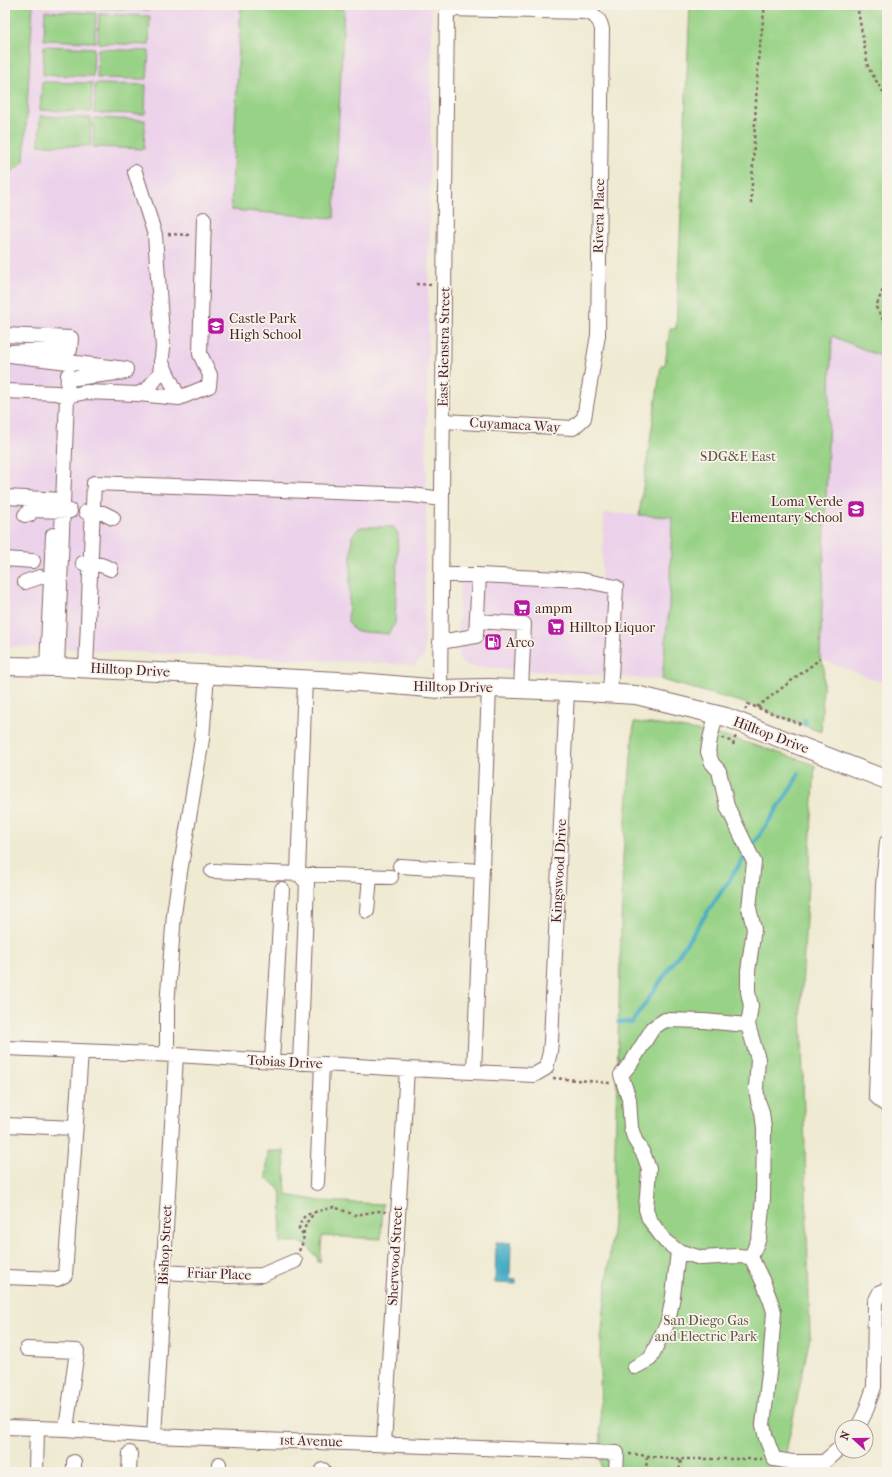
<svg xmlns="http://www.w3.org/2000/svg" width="892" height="1477" font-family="'IM FELL French Canon',serif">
<rect width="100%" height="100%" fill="#f7f3e8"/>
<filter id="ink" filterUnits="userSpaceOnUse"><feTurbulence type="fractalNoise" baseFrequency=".025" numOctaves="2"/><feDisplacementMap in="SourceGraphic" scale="8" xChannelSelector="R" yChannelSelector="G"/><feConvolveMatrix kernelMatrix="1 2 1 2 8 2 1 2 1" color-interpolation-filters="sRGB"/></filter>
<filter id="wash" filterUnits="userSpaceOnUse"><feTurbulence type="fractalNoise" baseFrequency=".012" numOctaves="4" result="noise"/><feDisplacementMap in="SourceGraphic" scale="16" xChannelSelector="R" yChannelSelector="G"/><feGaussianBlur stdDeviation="0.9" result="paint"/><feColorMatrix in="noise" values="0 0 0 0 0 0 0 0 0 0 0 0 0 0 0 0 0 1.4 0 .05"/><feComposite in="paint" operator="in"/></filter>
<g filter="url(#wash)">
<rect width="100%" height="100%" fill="#efead2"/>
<!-- built -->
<path fill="#ecd1ea" d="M 5,5 L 432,5 L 424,657 L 414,665 L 5,646 Z
M 832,335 L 887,359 L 887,684 L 820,659 Z
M 604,513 L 672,517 L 669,607 L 662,680 L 468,666 L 463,664 L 459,659 L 458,631 L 460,580 L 601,587 Z"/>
<!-- green -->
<path fill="#98d286" stroke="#717858" d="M 5,5 L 33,5 L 24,161 L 7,176 L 5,176 Z
M 100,5 L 150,5 L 150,10 L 100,8 Z
M 241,5 L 344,9 L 334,218 L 231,210 Z
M 690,5 L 887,5 L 887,359 L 832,336 L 820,659 L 824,666 L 821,732 L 748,704 L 662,680 L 669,607 L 672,517 L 639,515 L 661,366 L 665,365 L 670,328 L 676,329 Z
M 45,11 L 96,13 L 95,42 L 44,40 Z
M 99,14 L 150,16 L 149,45 L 98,43 Z
M 44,46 L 94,48 L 93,76 L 43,75 Z
M 98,49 L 149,51 L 147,79 L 97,78 Z
M 42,82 L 92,83 L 91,112 L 40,110 Z
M 95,84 L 146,85 L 145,114 L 94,113 Z
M 40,116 L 91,118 L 90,146 L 39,145 Z
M 94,118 L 145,120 L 144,149 L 93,147 Z
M 360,527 L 393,527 L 398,533 L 395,623 L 388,634 L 355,631 L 348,622 L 352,536 Z
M 634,722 C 662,725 690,729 718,735 C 751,743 783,754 815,765 L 801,1003 L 810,1337 L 782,1472 L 632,1472 L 632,1469 L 601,1469 L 600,1350 L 613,1222 L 623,856 Z
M 268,1151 L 284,1151 L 286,1195 L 321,1201 L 383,1204 L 381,1239 L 322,1236 L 320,1262 L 318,1262 L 316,1254 L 314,1255 C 307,1241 293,1240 280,1244 L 282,1195 L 278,1188 L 266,1178 Z"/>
<!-- water -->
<path fill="#45adc5" stroke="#486678" d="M 496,1242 L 511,1243 L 510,1278 L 516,1279 L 516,1284 L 495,1283 Z"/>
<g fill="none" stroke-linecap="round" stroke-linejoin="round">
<!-- stream -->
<path stroke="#45adc5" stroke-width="4" d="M 804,720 L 806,725
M 751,848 L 793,785 L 799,773
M 618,1022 L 632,1023 L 747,854"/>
</g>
</g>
<g filter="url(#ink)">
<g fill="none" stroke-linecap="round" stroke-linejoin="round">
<defs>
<path id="minor" d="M 5,335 L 71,338 L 70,350
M 68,375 L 67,396 L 86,392 L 138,394 L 148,389 L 160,373 L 163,348 L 155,235 L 135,172
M 68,379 L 125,372 L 126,369 L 10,355 L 11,352 L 70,348
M 5,391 L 57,393 L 67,396 L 57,667
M 138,394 L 179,398 L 161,361
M 179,398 L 209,386 L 210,375 L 200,354 L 204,219
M 443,421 L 573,428 L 584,418 L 598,335 L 602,29 C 600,20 596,16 588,12 L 447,9
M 5,497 L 63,500
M 86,512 L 103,513 L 113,518
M 25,515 L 29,515 L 29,510 L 70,511
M 5,559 L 33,561
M 83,563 L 101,565 L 111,569
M 441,575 L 479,575 L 582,580 L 616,587 L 610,694
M 25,582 L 40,577
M 477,621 L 524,624 L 521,689
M 440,642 L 476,636 L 479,575
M 47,667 L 53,535
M 86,668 L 94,483 L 412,495 L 442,499
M 440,689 L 447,5
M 887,842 L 883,886 L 876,1096 L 887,1106
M 400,866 L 482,871
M 212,871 L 391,877
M 367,911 L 370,876
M 5,1048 L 176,1055 L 407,1069 L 534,1075 L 546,1068 L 550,1052 L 551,1041 L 567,691
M 167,1055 L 167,1006 L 174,914 L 180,872 L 202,739 L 207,674
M 272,1061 L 282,889
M 300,1063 L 307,883 L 298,873 L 305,679
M 474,1072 L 489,688
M 5,1125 L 75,1128
M 317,1183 L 322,1064
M 678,1251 L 701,1258 L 737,1256 L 751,1257 L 759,1238 L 763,1198 L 764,1129 L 762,1112 L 758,1101 L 756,1088 L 758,1059 L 748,1025
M 751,1257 L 764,1284 L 771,1302 L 774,1312 L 770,1364 L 763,1425 L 766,1438 L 774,1459 L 792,1462 L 824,1462 L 842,1446
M 164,1272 L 228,1276 L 262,1275 L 295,1261
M 5,1277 L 57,1279 L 65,1275 L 81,1052
M 27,1349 L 77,1351 L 66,1429
M 635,1367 L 650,1359 L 668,1322 L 673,1296 L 678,1251 L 665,1241 L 649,1219 L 646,1209 L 649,1169 L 644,1155 L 635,1140 L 631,1128 L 629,1099 L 621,1075 L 631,1063 L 653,1028 L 665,1020 L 704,1021 L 748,1025 L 751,1006 L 748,992 L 748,971 L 754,929 L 749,908 L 754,862 L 727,806 L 719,771 L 712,763 L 708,752 L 710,739 L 716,715
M 5,1427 L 66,1429 L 154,1436 L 617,1453 L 616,1472
M 858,1427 L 865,1413 L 874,1387 L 875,1302 L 880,1292 L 887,1290
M 154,1436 L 176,1055
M 384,1444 L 407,1069
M 36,1472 L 37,1428
M 74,1472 L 74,1462
M 129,1472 L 130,1453
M 219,1472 L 219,1464
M 323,1472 L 323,1470"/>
<path id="major" d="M 5,666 L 57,667 L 359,682 L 440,689 L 489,688 L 567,691 L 636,695 L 726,717 L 887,780"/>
</defs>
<!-- minor casing -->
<use href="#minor" stroke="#846665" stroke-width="16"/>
<!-- major casing -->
<use href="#major" stroke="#846665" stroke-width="20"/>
<!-- path -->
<path stroke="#846665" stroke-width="2.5" stroke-dasharray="3 3" stroke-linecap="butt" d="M 857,5 L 868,67 L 887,99
M 883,5 L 887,12
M 751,204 L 758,61 L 765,5
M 168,234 L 191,235
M 887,279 L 876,307 L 887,327
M 416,284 L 432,285
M 757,707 L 820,659
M 745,710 L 748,704 L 803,725
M 722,738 L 733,742
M 733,745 L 736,735
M 553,1078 L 611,1083
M 303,1234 L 299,1229 C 300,1220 304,1214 314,1213
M 299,1251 L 303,1242 L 304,1230 L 307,1222 L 315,1212 L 334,1207 L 355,1215 L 378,1211 L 386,1212
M 629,1454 L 681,1459 L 679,1472
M 681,1459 L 762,1459
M 646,1472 L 647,1456"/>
<!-- minor -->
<use href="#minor" stroke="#fff" stroke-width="14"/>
<!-- major -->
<use href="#major" stroke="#fff" stroke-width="18"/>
</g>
</g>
<!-- icons -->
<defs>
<symbol id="school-square" viewBox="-11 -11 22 22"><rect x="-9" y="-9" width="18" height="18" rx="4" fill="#b5179e" stroke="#f7f3e8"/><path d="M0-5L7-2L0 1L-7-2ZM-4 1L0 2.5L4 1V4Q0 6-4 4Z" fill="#fff"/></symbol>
<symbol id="supermarket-square" viewBox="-11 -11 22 22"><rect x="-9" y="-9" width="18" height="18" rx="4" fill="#b5179e" stroke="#f7f3e8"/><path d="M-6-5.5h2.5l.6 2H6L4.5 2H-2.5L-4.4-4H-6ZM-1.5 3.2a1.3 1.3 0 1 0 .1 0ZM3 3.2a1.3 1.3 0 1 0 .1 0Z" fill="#fff"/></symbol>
<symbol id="fuel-square" viewBox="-11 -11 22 22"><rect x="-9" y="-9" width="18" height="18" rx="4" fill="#b5179e" stroke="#f7f3e8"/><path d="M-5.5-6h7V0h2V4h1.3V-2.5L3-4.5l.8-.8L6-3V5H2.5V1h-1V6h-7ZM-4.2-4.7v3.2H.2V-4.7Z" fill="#fff"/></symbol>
</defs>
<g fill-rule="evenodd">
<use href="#school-square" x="206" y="316" width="20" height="20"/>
<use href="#school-square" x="846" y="499" width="20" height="20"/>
<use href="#supermarket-square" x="512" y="598" width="20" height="20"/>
<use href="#supermarket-square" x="546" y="617" width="20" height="20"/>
<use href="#fuel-square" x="483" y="632" width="20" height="20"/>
</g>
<g text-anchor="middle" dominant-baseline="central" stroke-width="3.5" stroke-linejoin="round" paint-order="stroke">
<!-- street labels -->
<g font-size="14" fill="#4a1f2b" stroke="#f7f3e8">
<text transform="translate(599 216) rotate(-89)">Rivera Place</text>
<text transform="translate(444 347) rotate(-89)">East Rienstra Street</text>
<text transform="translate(515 425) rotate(3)">Cuyamaca Way</text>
<text transform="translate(130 670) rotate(3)">Hilltop Drive</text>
<text transform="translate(453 687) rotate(1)">Hilltop Drive</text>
<text transform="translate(771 735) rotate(21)">Hilltop Drive</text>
<text transform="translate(559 871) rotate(-87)">Kingswood Drive</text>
<text transform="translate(285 1062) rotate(3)">Tobias Drive</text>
<text transform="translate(165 1245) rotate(-87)">Bishop Street</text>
<text transform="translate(395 1256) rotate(-87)">Sherwood Street</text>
<text transform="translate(219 1274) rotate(2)">Friar Place</text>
<text transform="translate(311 1441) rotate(2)">1st Avenue</text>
</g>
<!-- poi labels -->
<g font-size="14" fill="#4a1f2b" stroke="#f7f3e8" text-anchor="start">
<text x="229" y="318">Castle Park<tspan x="229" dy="16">High School</tspan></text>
<text x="843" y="501" text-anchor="end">Loma Verde<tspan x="843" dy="16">Elementary School</tspan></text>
<text x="535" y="608">ampm</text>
<text x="569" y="627">Hilltop Liquor</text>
<text x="506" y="642">Arco</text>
</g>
<!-- park labels -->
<g font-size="14" fill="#615546" stroke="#f7f3e8">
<text x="738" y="456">SDG&amp;E East</text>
<text x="706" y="1320">San Diego Gas<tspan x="706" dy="16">and Electric Park</tspan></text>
</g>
</g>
<!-- margin -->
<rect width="892" height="1477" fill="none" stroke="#f7f3e8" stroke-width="20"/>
<!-- north arrow -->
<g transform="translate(854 1439) rotate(291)"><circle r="19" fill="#f7f3e8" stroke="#b29e9c"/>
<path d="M0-3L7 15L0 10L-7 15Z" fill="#b5179e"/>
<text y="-6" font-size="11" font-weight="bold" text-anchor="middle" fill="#4a1f2b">N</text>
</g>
</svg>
